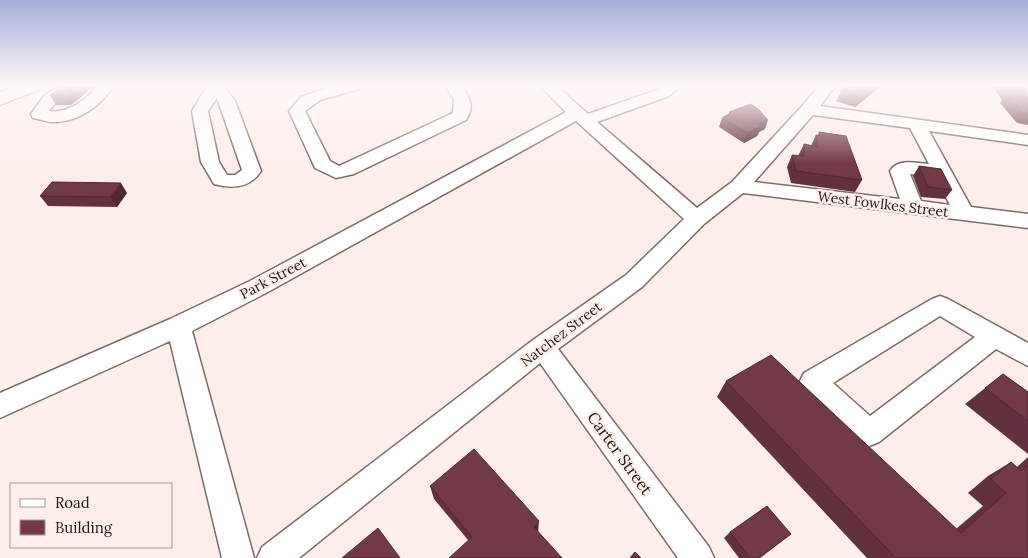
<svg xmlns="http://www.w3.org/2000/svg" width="1028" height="558" font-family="Lora,serif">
<rect width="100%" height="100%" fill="#fdeeec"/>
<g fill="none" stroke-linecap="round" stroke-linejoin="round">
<defs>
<path id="minor" d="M 60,86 L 79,86 L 56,102 L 49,111 C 67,114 87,100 97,86 L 113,86 C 102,105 79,121 57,122 C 49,123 41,119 33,118 L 31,114 L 44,96 Z
M 207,86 L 223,86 L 235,101 L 261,171 C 250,188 233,189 214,184 L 201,162 L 192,111 ZM 217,98 L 242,170 L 235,175 L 227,175 L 219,162 L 208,111 Z
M 333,86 L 361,86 L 359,89 L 320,100 L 305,111 L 330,161 L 339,166 L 453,113 L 454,100 L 445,86 L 461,86 C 470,98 475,106 466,120 L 354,174 L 336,178 L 315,168 L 289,111 L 301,97 Z
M 540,86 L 557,86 L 588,114 L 657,90 L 663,86 L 681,86 L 669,96 L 597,122 L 697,208 L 732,182 L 803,105 L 819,86 L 835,86 L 820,106 L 1028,135 L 1028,145 L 929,131 L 971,207 L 1028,214 L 1028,228 L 743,193 L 704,224 L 642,287 L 558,349 L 709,547 L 714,558 L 678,558 L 540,363 L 299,558 L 257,558 L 262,547 L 533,340 L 626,275 L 684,219 L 576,121 L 266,293 L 192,331 L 254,558 L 222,558 L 170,341 L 0,418 L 0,393 L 170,319 L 250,281 L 566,112 ZM 813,115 L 910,128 L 929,164 C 915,163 898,158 890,171 L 900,199 L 754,182 ZM 910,174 L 935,176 L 950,205 L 921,201 Z
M 940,296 L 948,299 L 1028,343 L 1028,366 L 996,349 L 879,442 L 869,446 L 859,442 L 804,389 L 800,381 L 804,373 L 932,299 ZM 940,316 L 975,337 L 870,416 L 833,383 Z"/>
<path id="major" d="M 15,86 L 42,86 L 39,90 L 0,105 L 0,92 Z"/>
</defs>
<!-- minor casing -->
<use href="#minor" stroke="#7b6c69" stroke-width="3"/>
<!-- major casing -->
<use href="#major" stroke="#7b6c69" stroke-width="2"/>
<!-- minor -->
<use href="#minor" fill="#fff" fill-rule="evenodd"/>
<!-- major -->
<use href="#major" fill="#fff" fill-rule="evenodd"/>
</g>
<!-- wall -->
<path fill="#63313d" d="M 94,86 L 71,105 L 56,105 L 50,95 Z
M 844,86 L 881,86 L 855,107 L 836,101 Z
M 992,86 L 1024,86 L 1028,95 L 1028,125 L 1017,123 L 1000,103 L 1002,100 Z
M 729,112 L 765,129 L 759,132 L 757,136 L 744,143 L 719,127 L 722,118 L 729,114 Z
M 819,132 L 862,180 L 855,192 L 791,183 L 787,167 L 792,155 L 798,156 L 804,144 L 811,146 L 816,135 L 818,136 Z
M 919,166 L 952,190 L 945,199 L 921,197 L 913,176 Z
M 127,193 L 117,207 L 48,206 L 40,196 Z
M 1003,374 L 1028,392 L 1028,454 L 965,404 Z
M 726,381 L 956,529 L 983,506 L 968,493 L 988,476 L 1011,462 L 1017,467 L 1028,457 L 1028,558 L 867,558 L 717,397 Z
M 430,486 L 538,532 L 468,540 L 434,499 Z
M 730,532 L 791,534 L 760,558 L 739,558 L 724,538 Z"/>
<!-- shaded-wall -->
<path fill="#502832" d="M 77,86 L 94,86 L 71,105 L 65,96 Z
M 874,86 L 881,86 L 855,107 L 860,98 Z
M 768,120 L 765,129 L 759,132 L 757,136 L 744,143 L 747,133 L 758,124 Z
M 121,183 L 127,193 L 117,207 L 110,197 Z
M 539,521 L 538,533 L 534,527 Z"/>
<!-- building -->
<path fill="#733947" stroke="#502832" d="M 62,86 L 77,86 L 65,96 L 50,95 Z
M 844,86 L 874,86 L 860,98 L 840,92 Z
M 1005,86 L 1024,86 L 1028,95 L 1028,114 L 1024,114 L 1007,94 L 1011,94 Z
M 751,104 L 758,109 L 768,120 L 758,124 L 761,126 L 747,133 L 722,118 L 731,113 L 729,112 Z
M 819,132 L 846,136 L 862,180 L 796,171 L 792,155 L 804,156 L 804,144 L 818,147 L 816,135 L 820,136 Z
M 919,166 L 941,169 L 952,190 L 928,187 Z
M 52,182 L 121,183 L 110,197 L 40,196 Z
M 771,355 L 961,533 L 1006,493 L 991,479 L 1011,462 L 1021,471 L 1028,465 L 1028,558 L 896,558 L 726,381 Z
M 1003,374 L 1028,392 L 1028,421 L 985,388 Z
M 474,449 L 539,521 L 534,527 L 562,558 L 449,558 L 472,537 L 430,486 Z
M 767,506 L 791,534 L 759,558 L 750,558 L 730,532 Z
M 378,528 L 400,558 L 342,558 Z
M 635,552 L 641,558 L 630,558 Z"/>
<!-- sky -->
<linearGradient id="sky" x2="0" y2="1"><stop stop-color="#a5aedc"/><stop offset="0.52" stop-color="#fef7f6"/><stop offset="1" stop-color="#fef7f6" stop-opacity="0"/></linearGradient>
<rect width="1028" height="164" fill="url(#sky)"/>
<g text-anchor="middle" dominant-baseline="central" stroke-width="5" stroke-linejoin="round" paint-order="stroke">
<!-- street labels -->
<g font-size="14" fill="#1e1817" stroke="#fdeeec">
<text transform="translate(883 204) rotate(7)">West Fowlkes Street</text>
<text transform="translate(273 278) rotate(-28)">Park Street</text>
<text transform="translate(561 334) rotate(-37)">Natchez Street</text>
</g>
<!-- near-street labels -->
<g font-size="16" fill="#1e1817" stroke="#fdeeec">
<text transform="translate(620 453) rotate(54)">Carter Street</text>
</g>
</g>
<!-- legend -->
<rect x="10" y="483" width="162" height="65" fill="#fdeeec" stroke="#a49897"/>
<rect x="20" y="499" width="25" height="8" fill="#ffffff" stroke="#a49897"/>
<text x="55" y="508" font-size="15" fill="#1e1817">Road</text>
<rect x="20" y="520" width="25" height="15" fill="#733947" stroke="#a49897"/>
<text x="55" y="533" font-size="15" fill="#1e1817">Building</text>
</svg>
